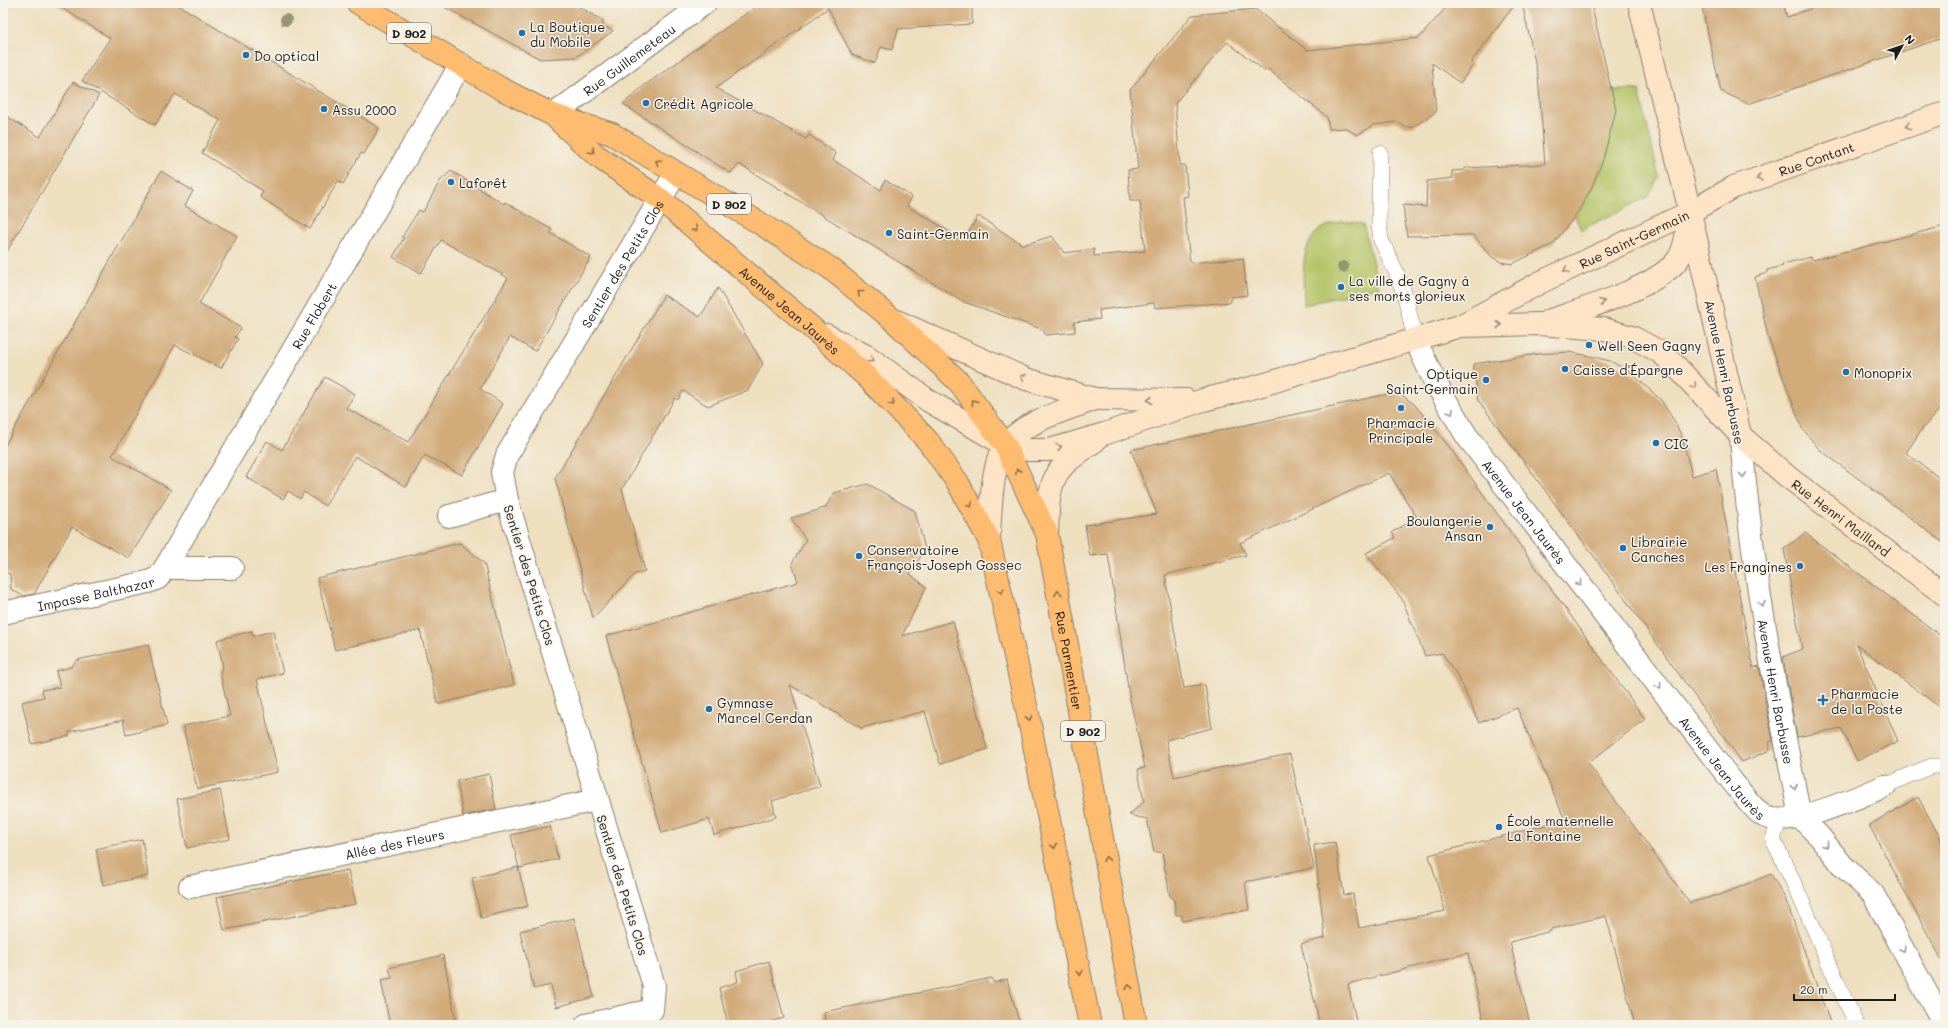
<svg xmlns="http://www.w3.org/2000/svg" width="1948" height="1028" font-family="Mali,sans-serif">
<rect width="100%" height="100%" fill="#f7f3e8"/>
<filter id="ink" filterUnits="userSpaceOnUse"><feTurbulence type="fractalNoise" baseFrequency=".025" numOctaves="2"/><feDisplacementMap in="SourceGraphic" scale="8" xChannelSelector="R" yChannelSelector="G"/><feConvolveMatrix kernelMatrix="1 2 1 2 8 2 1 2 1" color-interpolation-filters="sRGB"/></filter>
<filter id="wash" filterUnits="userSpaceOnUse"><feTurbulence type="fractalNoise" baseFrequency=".012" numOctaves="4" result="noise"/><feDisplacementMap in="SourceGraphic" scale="16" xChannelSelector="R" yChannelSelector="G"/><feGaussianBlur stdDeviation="0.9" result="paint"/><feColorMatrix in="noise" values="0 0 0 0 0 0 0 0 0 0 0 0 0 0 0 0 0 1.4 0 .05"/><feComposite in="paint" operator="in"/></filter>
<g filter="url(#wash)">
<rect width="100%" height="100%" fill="#eedfbf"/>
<!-- green -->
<path fill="#b2c264" stroke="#676f40" d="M 1608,90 L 1639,90 L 1659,177 L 1648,197 L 1581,230 L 1575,216 L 1591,189 L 1603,160 Z
M 1342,221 L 1363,224 L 1379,287 L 1304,305 C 1304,281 1298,248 1319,230 C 1324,226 1335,224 1342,221 Z"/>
<g id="blocks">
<!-- building -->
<path fill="#d1ab7a" d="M 54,3 L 175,3 L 379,128 L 364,154 L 361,153 L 343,184 L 338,181 L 310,229 L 260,197 L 263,191 L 202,153 L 220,120 L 175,94 L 155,125 L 82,81 L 110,38 Z
M 437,3 L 573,3 L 603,21 L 602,25 L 613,31 L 576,57 L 540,59 Z
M 761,3 L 972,3 L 972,24 L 898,29 L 892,50 L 881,47 L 875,63 L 852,55 L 828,8 L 716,88 L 806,139 L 809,135 L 836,153 L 833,160 L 881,190 L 885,180 L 912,197 L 907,206 L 964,240 L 978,216 L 1023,245 L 1052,236 L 1064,253 L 1094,249 L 1094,256 L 1145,251 L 1140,201 L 1130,201 L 1128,170 L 1138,169 L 1130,90 L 1192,15 L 1255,9 L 1307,50 L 1419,38 L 1450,3 L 1516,3 L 1471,62 L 1473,65 L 1460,83 L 1432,63 L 1436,112 L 1413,127 L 1405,127 L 1397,122 L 1374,125 L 1357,135 L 1346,128 L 1329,129 L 1327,117 L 1268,69 L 1265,71 L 1227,42 L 1175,103 L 1180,165 L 1185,165 L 1188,196 L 1183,197 L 1190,263 L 1243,258 L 1247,295 L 1231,297 L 1231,302 L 1155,308 L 1154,303 L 1099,310 L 1100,319 L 1074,322 L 1075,332 L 1045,335 L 1044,330 L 964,302 L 739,164 L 730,173 L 623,104 L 645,85 Z
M 1522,3 L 1591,3 L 1616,110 L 1603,160 L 1591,189 L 1578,212 L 1553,244 L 1512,264 L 1501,262 L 1492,257 L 1473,235 L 1407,236 L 1403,205 L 1426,207 L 1427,181 L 1453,178 L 1452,171 L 1464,170 L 1464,168 L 1545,164 L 1538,76 Z
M 1701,3 L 1783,3 L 1787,17 L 1827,3 L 1945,3 L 1945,37 L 1748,104 L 1721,91 Z
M 73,82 L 99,95 L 3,258 L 3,114 L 40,137 Z
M 161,171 L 193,191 L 185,206 L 237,236 L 199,304 L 241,328 L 235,337 L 238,339 L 221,368 L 175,345 L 112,456 L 171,490 L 129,558 L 72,527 L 34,594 L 23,596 L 11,589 L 10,574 L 3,571 L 3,449 Z
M 451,171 L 504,204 L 505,202 L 552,230 L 550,233 L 591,257 L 535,351 L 510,337 L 480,389 L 503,404 L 462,475 L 425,455 L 406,487 L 355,456 L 325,506 L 304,492 L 300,499 L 288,491 L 283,499 L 246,477 L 267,441 L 282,450 L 325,377 L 355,394 L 346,408 L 408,442 L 508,278 L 441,240 L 421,273 L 393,257 L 404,238 L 402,237 L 419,210 L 423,212 L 440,181 Z
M 1945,226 L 1945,403 L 1922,429 L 1906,453 L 1945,482 L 1945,544 L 1819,449 L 1802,428 L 1768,337 L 1755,277 L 1767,273 L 1767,270 L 1783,266 L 1782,264 L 1811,257 L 1813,260 Z
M 718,288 L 763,364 L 748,390 L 708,406 L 683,391 L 678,400 L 675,398 L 622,489 L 645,571 L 635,574 L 593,618 L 555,478 L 664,295 L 700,317 Z
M 1569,352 L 1590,356 L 1610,361 L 1630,372 L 1661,400 L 1675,422 L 1682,437 L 1692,476 L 1716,469 L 1753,668 L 1759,666 L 1773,741 L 1768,742 L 1770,750 L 1742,762 L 1604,570 L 1478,400 L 1473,364 L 1538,354 Z
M 1397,392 L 1414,404 L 1447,444 L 1645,719 L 1588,763 L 1690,903 L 1717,895 L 1718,896 L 1771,874 L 1785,898 L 1831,1025 L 1635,1025 L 1606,916 L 1551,929 L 1551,931 L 1510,942 L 1530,1025 L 1484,1025 L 1468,953 L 1348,984 L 1357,1025 L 1320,1025 L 1301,944 L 1325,938 L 1314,845 L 1335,842 L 1344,895 L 1353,894 L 1359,928 L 1445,911 L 1429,855 L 1565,820 L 1517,708 L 1479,723 L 1459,678 L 1442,653 L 1425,656 L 1402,599 L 1366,553 L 1395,538 L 1392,532 L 1417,518 L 1389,473 L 1240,543 L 1246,555 L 1165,575 L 1184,688 L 1205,685 L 1212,728 L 1166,740 L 1174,777 L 1290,754 L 1314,868 L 1245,882 L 1249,910 L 1182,921 L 1182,915 L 1176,915 L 1174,899 L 1170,896 L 1162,852 L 1154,852 L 1147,819 L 1129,815 L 1144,802 L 1138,769 L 1145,768 L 1129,694 L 1108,554 L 1090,556 L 1085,525 L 1157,514 L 1131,450 Z
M 868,484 L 915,511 L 925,549 L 910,574 L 926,587 L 902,636 L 953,621 L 987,749 L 940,764 L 925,711 L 861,728 L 790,685 L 820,786 L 772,801 L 776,817 L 714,835 L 709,819 L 662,833 L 606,636 L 798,582 L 792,563 L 806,540 L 791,518 L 825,508 L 834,493 Z
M 1805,533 L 1945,639 L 1945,711 L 1856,644 L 1898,741 L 1857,761 L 1841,728 L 1797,737 L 1783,657 L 1802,649 L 1784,549 Z
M 460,543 L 484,563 L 514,685 L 438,704 L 420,630 L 335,650 L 317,578 Z
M 252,631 L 253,636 L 273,631 L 283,673 L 257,679 L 278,772 L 197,789 L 183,726 L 230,716 L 220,672 L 223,666 L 217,640 Z
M 148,645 L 167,725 L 126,735 L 123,720 L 69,732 L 69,736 L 32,744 L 22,702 L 44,697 L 42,690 L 60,687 L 56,671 L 71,667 L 77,660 Z
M 489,774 L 496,809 L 463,816 L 457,781 Z
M 220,790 L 230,839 L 187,848 L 177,799 Z
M 1918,797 L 1945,847 L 1945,966 L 1869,825 Z
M 550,826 L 558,859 L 519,868 L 511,835 Z
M 142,839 L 148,876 L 103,885 L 96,849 Z
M 518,867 L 528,906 L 481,918 L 472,878 Z
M 348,870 L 356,904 L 224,930 L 217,897 Z
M 574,918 L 594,997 L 556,1007 L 551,985 L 534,989 L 520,931 Z
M 443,955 L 457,1025 L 390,1025 L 381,980 L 392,978 L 389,968 Z
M 769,961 L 784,1018 L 758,1025 L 728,1025 L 719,988 L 738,982 L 736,971 Z
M 992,978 L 994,983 L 1007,979 L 1020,1025 L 825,1025 L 824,1012 Z"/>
</g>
</g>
<g filter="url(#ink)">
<use href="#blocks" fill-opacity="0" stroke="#857e6e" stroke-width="1"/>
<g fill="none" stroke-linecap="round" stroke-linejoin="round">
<defs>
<path id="lane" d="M 1380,153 L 1379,224 L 1381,240 L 1398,276 L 1405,296 L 1415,339
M 1885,786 L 1919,771 L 1932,766 L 1943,766 L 1945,771
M 1779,820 L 1773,840 C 1804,900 1827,964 1857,1025"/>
<g id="street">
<path id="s1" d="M 553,115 L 705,3"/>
<path id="s2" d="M 1415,339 L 1434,380 L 1466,435 L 1724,771 C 1733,782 1752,808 1762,815 C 1785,831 1861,796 1885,786"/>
<path id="s3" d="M 1741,436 C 1750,564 1776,691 1800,817"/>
<path d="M 449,516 L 507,500"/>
<path id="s4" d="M 165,568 L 461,64"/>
<path id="s5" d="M 3,613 L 148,582 L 158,578 L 165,568 L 232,568"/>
<path d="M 1800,817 L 1820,837 L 1843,866 L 1873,894 L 1944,1025"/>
<path id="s6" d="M 190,887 L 597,800"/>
<path id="s7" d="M 586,1025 L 652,1010 L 654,986 L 507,500 L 502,472 L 507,455 L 676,173"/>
</g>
<g id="secondary">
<path d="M 1639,3 L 1690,212 L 1740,435"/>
<path d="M 894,320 L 1026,379 L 1095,399 L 1186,400"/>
<path d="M 1548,321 C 1583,309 1652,289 1676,262 C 1685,252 1687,232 1689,219"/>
<path id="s8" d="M 1463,326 L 1539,324 L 1604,329 L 1632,337 L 1660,352 L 1673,363 L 1741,436 L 1788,477 L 1945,595"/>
<path id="s9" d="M 826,335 L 868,357 L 929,401 L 1005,445 L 1029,450 L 1050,450 L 1104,434 L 1203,400 L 1255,387 L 1460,326 L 1541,282 L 1690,212 L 1734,187 L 1945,113"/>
<path d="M 1047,534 C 1048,516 1047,494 1055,478 C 1062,462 1082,451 1096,440"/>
<path d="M 989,540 C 990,517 991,461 1006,444 C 1028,419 1065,411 1095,399"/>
</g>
<g id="primary">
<path id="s10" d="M 358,3 L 500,88 L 553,115 L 612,134 L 758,222 L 830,268 L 891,318 L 959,382 L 1005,445 L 1047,534 L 1136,1025"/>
<path id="s11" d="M 558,120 L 597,156 L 660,199 L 812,328 L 867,377 L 928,441 L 958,483 L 989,540 L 1027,710 L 1090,1025"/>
</g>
</defs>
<!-- lane casing -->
<use href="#lane" stroke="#857e6e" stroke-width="16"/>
<!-- street casing -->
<use href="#street" stroke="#857e6e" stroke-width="24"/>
<!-- secondary casing -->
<use href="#secondary" stroke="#857e6e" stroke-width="24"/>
<!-- primary casing -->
<use href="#primary" stroke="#857e6e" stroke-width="24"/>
<!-- lane -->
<use href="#lane" stroke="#fff" stroke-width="15"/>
<!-- street -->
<use href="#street" stroke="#fff" stroke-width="22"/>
<!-- secondary -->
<use href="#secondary" stroke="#fee4c6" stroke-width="22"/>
<!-- primary -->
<use href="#primary" stroke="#fdbc70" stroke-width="22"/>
</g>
<!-- trees -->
<g fill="#979473">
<circle cx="286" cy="20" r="6"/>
<circle cx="1343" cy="267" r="6"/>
</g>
<!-- one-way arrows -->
<defs><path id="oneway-chevron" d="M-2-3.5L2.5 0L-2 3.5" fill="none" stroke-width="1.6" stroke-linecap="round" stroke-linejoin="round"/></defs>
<g stroke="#988a7a">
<use href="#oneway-chevron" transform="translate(1908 126) rotate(161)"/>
<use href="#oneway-chevron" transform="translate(1759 178) rotate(161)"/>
<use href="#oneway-chevron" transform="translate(1566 270) rotate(155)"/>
<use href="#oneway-chevron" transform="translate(1602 302) rotate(-22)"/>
<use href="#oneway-chevron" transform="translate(1499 325) rotate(-2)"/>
<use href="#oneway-chevron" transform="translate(871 360) rotate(34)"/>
<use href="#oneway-chevron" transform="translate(1023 377) rotate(-158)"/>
<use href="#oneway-chevron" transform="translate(1694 386) rotate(47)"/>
<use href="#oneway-chevron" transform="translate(1150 400) rotate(-180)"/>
<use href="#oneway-chevron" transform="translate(1059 447) rotate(-16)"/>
</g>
<g stroke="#8c6c46">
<use href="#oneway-chevron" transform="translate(592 151) rotate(43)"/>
<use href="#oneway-chevron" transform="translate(658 162) rotate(-149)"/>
<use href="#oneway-chevron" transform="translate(695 229) rotate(40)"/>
<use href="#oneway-chevron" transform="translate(860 293) rotate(-141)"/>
<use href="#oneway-chevron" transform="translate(974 402) rotate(-126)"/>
<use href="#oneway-chevron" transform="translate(892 403) rotate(46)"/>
<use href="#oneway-chevron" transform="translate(1018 471) rotate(-117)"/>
<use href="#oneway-chevron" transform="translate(970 505) rotate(62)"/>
<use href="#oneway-chevron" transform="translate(1001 591) rotate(77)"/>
<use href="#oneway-chevron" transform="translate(1058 593) rotate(-100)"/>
<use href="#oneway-chevron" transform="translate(1029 718) rotate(79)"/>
<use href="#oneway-chevron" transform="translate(1054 846) rotate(79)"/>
<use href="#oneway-chevron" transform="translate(1106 859) rotate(-100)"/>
<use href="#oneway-chevron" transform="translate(1080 973) rotate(79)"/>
<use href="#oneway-chevron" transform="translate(1129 987) rotate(-100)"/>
</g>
<g stroke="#999">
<use href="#oneway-chevron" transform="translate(1451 412) rotate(59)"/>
<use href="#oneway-chevron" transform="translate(1743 475) rotate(86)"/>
<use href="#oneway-chevron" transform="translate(1579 583) rotate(53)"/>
<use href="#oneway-chevron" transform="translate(1762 604) rotate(80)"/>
<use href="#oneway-chevron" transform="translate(1659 686) rotate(53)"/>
<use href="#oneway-chevron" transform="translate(1794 787) rotate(79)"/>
<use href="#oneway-chevron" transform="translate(1826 845) rotate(51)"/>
<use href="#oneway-chevron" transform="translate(1903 949) rotate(61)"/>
</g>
</g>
<!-- markers -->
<g fill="#1f6fb2" stroke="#f7f3e8" stroke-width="1.5">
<circle cx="522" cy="33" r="4"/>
<circle cx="246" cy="55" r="4"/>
<circle cx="646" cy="103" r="4"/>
<circle cx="324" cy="109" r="4"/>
<circle cx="451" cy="182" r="4"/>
<circle cx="889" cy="233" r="4"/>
<circle cx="1341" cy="287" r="4"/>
<circle cx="1589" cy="345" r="4"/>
<circle cx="1565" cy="369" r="4"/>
<circle cx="1846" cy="372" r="4"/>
<circle cx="1486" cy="380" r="4"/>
<circle cx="1401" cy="408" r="4"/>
<circle cx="1656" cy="443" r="4"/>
<circle cx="1490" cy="527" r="4"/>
<circle cx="1623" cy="548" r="4"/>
<circle cx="859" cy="556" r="4"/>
<circle cx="1800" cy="566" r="4"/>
<path d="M1821 694h4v4h4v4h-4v4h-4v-4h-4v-4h4z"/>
<circle cx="709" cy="709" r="4"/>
<circle cx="1499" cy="827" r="4"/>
</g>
<g text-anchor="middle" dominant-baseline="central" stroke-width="3" stroke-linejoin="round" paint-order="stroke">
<!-- shield labels -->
<g fill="#f7f3e8" stroke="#5e5c59" stroke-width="1">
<rect x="387" y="23" width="44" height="20" rx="3"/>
<rect x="707" y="194" width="44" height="20" rx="3"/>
<rect x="1061" y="721" width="44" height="20" rx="3"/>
</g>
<g font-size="12" font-weight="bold" fill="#1c1c1c">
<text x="409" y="33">D 902</text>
<text x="729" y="204">D 902</text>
<text x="1083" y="731">D 902</text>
</g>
<!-- poi labels -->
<g font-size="13" fill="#1c1c1c" stroke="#f7f3e8" text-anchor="start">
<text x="530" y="26">La Boutique<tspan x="530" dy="15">du Mobile</tspan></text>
<text x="254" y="55">Do optical</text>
<text x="654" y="103">Crédit Agricole</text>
<text x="332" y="109">Assu 2000</text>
<text x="459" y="182">Laforêt</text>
<text x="897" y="233">Saint-Germain</text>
<text x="1349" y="280">La ville de Gagny à<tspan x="1349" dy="15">ses morts glorieux</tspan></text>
<text x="1597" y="345">Well Seen Gagny</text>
<text x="1573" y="369">Caisse d'Épargne</text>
<text x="1854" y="372">Monoprix</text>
<text x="1478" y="373" text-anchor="end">Optique<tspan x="1478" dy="15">Saint-Germain</tspan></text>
<text x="1401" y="422" text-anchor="middle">Pharmacie<tspan x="1401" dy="15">Principale</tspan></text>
<text x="1664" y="443">CIC</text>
<text x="1482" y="520" text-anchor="end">Boulangerie<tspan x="1482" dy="15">Ansan</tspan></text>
<text x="1631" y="541">Librairie<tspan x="1631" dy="15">Canches</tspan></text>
<text x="867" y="549">Conservatoire<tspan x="867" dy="15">François-Joseph Gossec</tspan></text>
<text x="1792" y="566" text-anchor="end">Les Frangines</text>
<text x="1831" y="693">Pharmacie<tspan x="1831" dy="15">de la Poste</tspan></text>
<text x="717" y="702">Gymnase<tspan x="717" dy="15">Marcel Cerdan</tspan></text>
<text x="1507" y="820">École maternelle<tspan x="1507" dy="15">La Fontaine</tspan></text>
</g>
<!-- street labels -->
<g font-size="13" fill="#1c1c1c" stroke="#f7f3e8">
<text stroke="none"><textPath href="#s1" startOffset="94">Rue Guillemeteau</textPath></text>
<text stroke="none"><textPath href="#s9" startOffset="1079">Rue Contant</textPath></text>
<text stroke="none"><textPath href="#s9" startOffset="879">Rue Saint-Germain</textPath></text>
<text stroke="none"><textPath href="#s7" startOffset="869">Sentier des Petits Clos</textPath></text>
<text stroke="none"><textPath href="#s11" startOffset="300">Avenue Jean Jaurès</textPath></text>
<text stroke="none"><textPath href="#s4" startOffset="293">Rue Flobert</textPath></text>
<text transform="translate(1725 372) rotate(78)">Avenue Henri Barbusse</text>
<text stroke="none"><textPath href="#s2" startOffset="205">Avenue Jean Jaurès</textPath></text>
<text stroke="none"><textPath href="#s8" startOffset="448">Rue Henri Maillard</textPath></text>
<text transform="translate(530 575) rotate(73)">Sentier des Petits Clos</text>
<text stroke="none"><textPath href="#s5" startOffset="95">Impasse Balthazar</textPath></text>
<text stroke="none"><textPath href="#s10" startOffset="1020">Rue Parmentier</textPath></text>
<text stroke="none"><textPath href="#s3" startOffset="258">Avenue Henri Barbusse</textPath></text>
<text stroke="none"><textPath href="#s2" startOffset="529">Avenue Jean Jaurès</textPath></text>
<text stroke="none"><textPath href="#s6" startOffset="209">Allée des Fleurs</textPath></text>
<text transform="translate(623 885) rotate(73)">Sentier des Petits Clos</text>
</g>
</g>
<!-- margin -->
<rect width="1948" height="1028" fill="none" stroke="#f7f3e8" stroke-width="16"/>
<!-- north arrow -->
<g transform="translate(1902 46) rotate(50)" stroke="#f7f3e8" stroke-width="3" paint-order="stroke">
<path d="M0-3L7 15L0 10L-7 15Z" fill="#1c1c1c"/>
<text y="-6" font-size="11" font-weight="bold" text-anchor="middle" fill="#1c1c1c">N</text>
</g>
<!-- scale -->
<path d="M1794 994v6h101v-6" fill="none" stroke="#1c1c1c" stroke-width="2"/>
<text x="1800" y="994" font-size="12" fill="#1c1c1c" stroke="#f7f3e8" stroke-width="3" paint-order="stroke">20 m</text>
</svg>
